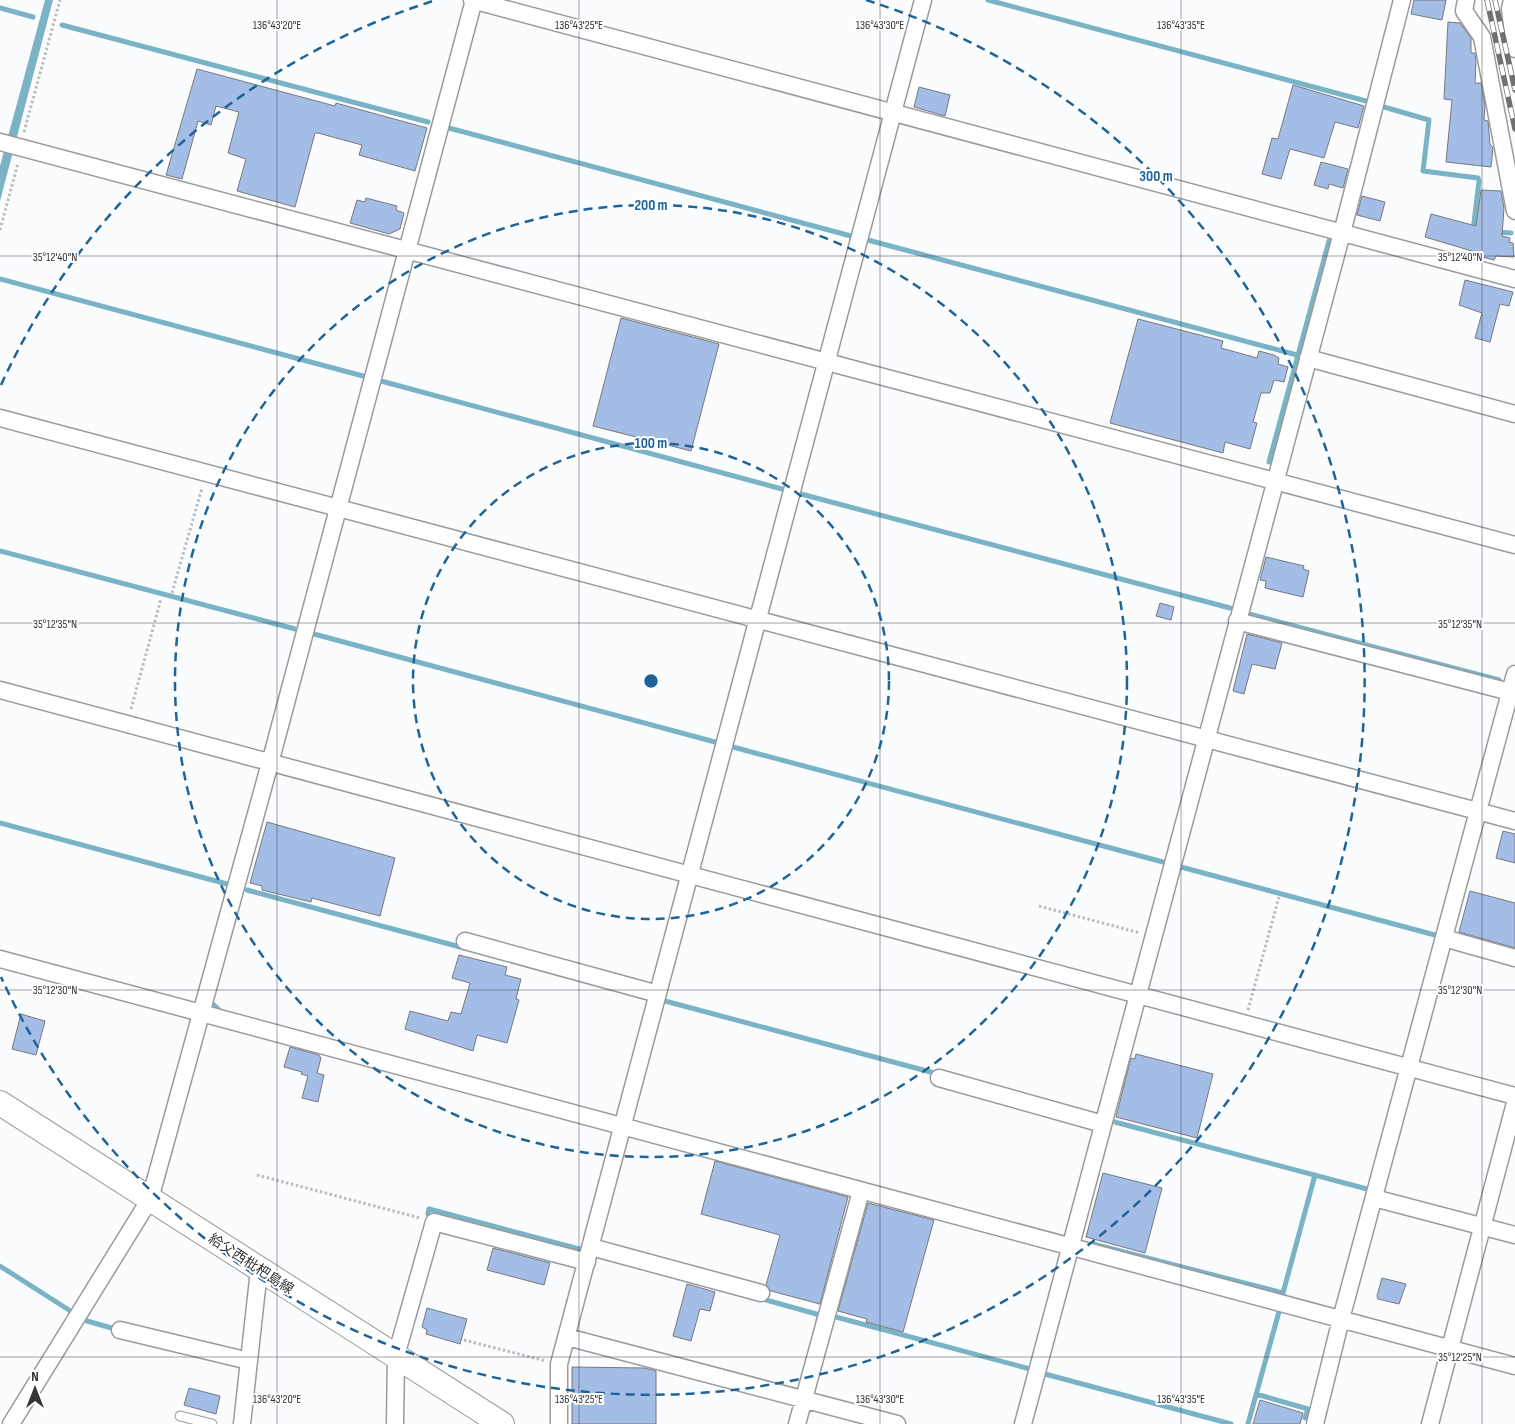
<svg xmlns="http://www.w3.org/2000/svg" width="1515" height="1424" font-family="'Sofia Sans Condensed','Noto Sans JP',sans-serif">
<rect width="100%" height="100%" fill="#fafcfe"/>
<!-- water -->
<path fill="#7bb3c6" d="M 45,0 L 53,0 L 0,201 L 0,166 Z"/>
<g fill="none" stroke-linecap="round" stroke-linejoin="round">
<!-- stream -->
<path stroke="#7bb3c6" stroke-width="5" d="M 988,0 L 1366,101
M 0,8 L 33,17
M 62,25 L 428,122
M 1384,107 L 1429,120 L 1423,171 L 1478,178 L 1479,181 L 1473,231
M 449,128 L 851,236
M 1495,232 L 1511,233
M 868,240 L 1297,355
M 0,279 L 363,376
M 381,381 L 782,489
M 1269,462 L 1329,241
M 801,494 L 1230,608
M 0,551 L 295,629
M 1249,614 L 1499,680
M 314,634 L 715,742
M 733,747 L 1163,862
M 0,823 L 227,884
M 1181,867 L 1435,935
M 247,890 L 464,948
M 665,1001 L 938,1074
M 214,1005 L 222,1013
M 1111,1121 L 1367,1189
M 428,1214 L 429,1209 L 579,1249
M 1093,1244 L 1283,1293 L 1315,1175
M 0,1266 L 72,1312
M 759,1298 L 820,1315 L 818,1320
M 836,1317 L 1030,1369
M 87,1321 L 115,1329
M 1045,1374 L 1231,1424
M 1256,1394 L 1308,1409 L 1305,1418
M 1248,1424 L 1280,1308"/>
</g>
<!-- building -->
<path fill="#a4bde6" stroke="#78797b" d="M 1414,0 L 1446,0 L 1442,20 L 1411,14 Z
M 1448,22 L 1460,23 L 1471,38 L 1471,53 L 1475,53 L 1476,61 L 1475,83 L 1481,83 L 1485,105 L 1484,120 L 1488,121 L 1490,144 L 1493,148 L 1491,167 L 1446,162 L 1452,100 L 1444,99 Z
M 197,69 L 335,106 L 336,103 L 427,128 L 415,171 L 359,155 L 362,145 L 318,133 L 315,133 L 295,207 L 237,191 L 246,159 L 228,153 L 239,112 L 216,106 L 211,125 L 198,121 L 182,179 L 166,175 Z
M 1293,85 L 1364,106 L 1358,128 L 1335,122 L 1324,158 L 1290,149 L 1281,179 L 1262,174 L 1272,138 L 1278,139 Z
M 919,87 L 950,95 L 945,116 L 914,107 Z
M 1321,162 L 1348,169 L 1343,188 L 1329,184 L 1328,189 L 1314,185 Z
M 1481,190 L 1501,191 L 1504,208 L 1502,236 L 1510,238 L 1509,242 L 1513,243 L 1514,257 L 1496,256 L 1494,260 L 1482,257 L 1482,254 L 1425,237 L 1431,214 L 1476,226 Z
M 1362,196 L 1385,202 L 1380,221 L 1357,215 Z
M 366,198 L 397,206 L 396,210 L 404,213 L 400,229 L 389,234 L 350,223 L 357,200 L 365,202 Z
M 1465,280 L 1513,292 L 1509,306 L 1500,304 L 1490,342 L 1475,338 L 1482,313 L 1459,305 Z
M 621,318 L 719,344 L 691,451 L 593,426 Z
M 1138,319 L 1223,341 L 1221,348 L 1257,358 L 1259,351 L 1274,355 L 1279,358 L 1278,364 L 1288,367 L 1284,382 L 1274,380 L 1270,393 L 1261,393 L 1253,422 L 1257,423 L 1250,449 L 1225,442 L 1223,453 L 1110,423 Z
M 1266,557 L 1304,566 L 1303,569 L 1309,571 L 1303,597 L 1265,588 L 1266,581 L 1260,580 Z
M 1160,603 L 1174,607 L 1171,620 L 1156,616 Z
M 1247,634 L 1282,643 L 1275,669 L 1252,664 L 1244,694 L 1233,691 Z
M 267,822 L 395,858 L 380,916 L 312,898 L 311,902 L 262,890 L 262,886 L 250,883 Z
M 1503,831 L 1515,834 L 1515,863 L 1496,858 Z
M 1470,891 L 1515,903 L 1515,948 L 1459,932 Z
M 459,955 L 507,967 L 505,975 L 521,979 L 516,999 L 519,1000 L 507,1043 L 477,1035 L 473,1051 L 405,1029 L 410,1011 L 448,1021 L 451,1012 L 461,1014 L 470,983 L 452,978 Z
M 21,1014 L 45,1021 L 36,1055 L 12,1049 Z
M 290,1047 L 319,1055 L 321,1058 L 317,1073 L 324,1075 L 318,1102 L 302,1098 L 308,1076 L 301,1074 L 302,1072 L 284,1067 Z
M 1136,1054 L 1213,1074 L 1197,1138 L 1116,1117 L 1131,1058 L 1135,1059 Z
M 715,1161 L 848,1197 L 820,1304 L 771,1291 L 766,1285 L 780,1235 L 701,1214 Z
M 1103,1173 L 1162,1188 L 1145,1253 L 1086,1237 Z
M 868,1203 L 934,1220 L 903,1332 L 866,1322 L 867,1319 L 838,1311 Z
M 493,1248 L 550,1263 L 544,1285 L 487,1270 Z
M 1382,1278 L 1406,1284 L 1399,1304 L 1378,1299 L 1377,1296 Z
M 687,1284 L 715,1292 L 710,1311 L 700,1309 L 691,1341 L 673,1336 Z
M 427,1308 L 467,1319 L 460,1344 L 426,1334 L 427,1330 L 422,1327 Z
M 572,1367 L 645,1368 L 656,1371 L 656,1424 L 572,1424 Z
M 189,1388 L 220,1396 L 216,1414 L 184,1405 Z
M 1260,1400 L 1303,1413 L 1300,1424 L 1253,1424 Z"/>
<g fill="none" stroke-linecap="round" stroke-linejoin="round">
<defs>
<path id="lane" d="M 180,1416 L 212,1424"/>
<path id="street" d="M 472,0 L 1515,279
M 1466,0 L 1464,11 L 1482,37 L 1515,211
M 1512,0 L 1510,9 L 1515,49
M 0,142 L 1515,545
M 1308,358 L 1515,414
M 0,418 L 1515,821
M 1237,621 L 1510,692
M 0,690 L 1515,1096
M 1444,938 L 1515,958
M 465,941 L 658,994
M 0,959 L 1515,1366
M 939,1078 L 1103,1124
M 1374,1198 L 1515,1235
M 591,1247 L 761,1293
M 120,1330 L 249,1361
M 567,1337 L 897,1424
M 11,1424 L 150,1199 L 270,763 L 474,0
M 242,1424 L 259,1270
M 395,1424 L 396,1356 L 434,1222 L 587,1262
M 559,1424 L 559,1364 C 683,910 799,454 923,0
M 797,1424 L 861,1191
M 1023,1424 L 1342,233 L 1402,0
M 1315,1424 L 1341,1319 L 1515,674
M 1430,1424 L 1515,1103"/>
<path id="secondary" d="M 0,1103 L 502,1424"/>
</defs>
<!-- lane casing -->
<use href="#lane" stroke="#999b9d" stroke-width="11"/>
<!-- street casing -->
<use href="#street" stroke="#999b9d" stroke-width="19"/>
<!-- secondary casing -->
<use href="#secondary" stroke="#999b9d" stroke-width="26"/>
<!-- path -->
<path stroke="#bbbcbe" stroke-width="3" stroke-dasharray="2.5 2.5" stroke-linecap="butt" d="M 24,132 L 60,0
M 0,230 L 18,163
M 172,593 L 202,488
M 131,709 L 161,599
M 1039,906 L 1140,933
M 1248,1010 L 1279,897
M 257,1175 L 420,1218
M 464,1340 L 546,1361"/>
<!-- lane -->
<use href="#lane" stroke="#fff" stroke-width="9"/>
<!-- street -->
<use href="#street" stroke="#fff" stroke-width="16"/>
<!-- secondary -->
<use href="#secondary" stroke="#fff" stroke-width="24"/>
<defs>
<path id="rail" d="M 1487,0 L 1515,129
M 1495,0 L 1515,90"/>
</defs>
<!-- rail casing -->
<use href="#rail" stroke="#707072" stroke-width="5.5"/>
<!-- rail -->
<use href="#rail" stroke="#fff" stroke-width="4" stroke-dasharray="11" stroke-linecap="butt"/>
</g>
<!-- ticks -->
<path fill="none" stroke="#343435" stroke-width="1" stroke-opacity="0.45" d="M 277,0 L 277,1424M 579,0 L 579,1424M 880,0 L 880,1424M 1181,0 L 1181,1424M 1482,0 L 1482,1424M 0,256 L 1515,256M 0,623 L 1515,623M 0,990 L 1515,990M 0,1357 L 1515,1357"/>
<!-- distance rings -->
<g fill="none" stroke="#1e6499" stroke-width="2.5" stroke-dasharray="9 6">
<circle cx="651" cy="681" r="238"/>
<circle cx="651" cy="681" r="476"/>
<path d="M1 385A714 714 0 0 1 436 0M866 0A714 714 0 1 1 1 977"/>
</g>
<g text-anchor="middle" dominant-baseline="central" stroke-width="4" stroke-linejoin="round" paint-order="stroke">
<!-- street labels -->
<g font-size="14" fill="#343435" stroke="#fff">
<text transform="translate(251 1264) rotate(33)">給父西枇杷島線</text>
</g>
</g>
<g font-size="12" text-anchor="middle" fill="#343435" stroke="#fff" stroke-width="4" stroke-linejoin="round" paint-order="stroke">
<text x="277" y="29">136°43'20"E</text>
<text x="579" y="29">136°43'25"E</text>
<text x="880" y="29">136°43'30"E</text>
<text x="1181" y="29">136°43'35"E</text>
<text x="55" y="261">35°12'40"N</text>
<text x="1460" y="261">35°12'40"N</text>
<text x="55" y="628">35°12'35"N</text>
<text x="1460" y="628">35°12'35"N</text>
<text x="55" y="994">35°12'30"N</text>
<text x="1460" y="994">35°12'30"N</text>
<text x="1460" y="1361">35°12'25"N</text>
<text x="277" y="1403">136°43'20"E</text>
<text x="579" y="1403">136°43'25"E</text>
<text x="880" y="1403">136°43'30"E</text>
<text x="1181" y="1403">136°43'35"E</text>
</g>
<circle cx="651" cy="681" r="8" fill="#1e6499" stroke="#fff" stroke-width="2.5"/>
<g font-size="15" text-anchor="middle" font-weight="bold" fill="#1e6499" stroke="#fff" stroke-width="4" stroke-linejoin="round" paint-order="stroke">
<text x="1156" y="181">300 m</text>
<text x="651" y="210">200 m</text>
<text x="651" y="448">100 m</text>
</g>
<!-- north arrow -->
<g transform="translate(35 1389)" stroke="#ffffff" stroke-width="4" paint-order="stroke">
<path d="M0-4L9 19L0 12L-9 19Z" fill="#343435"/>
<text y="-8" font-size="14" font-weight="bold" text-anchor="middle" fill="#343435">N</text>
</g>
</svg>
